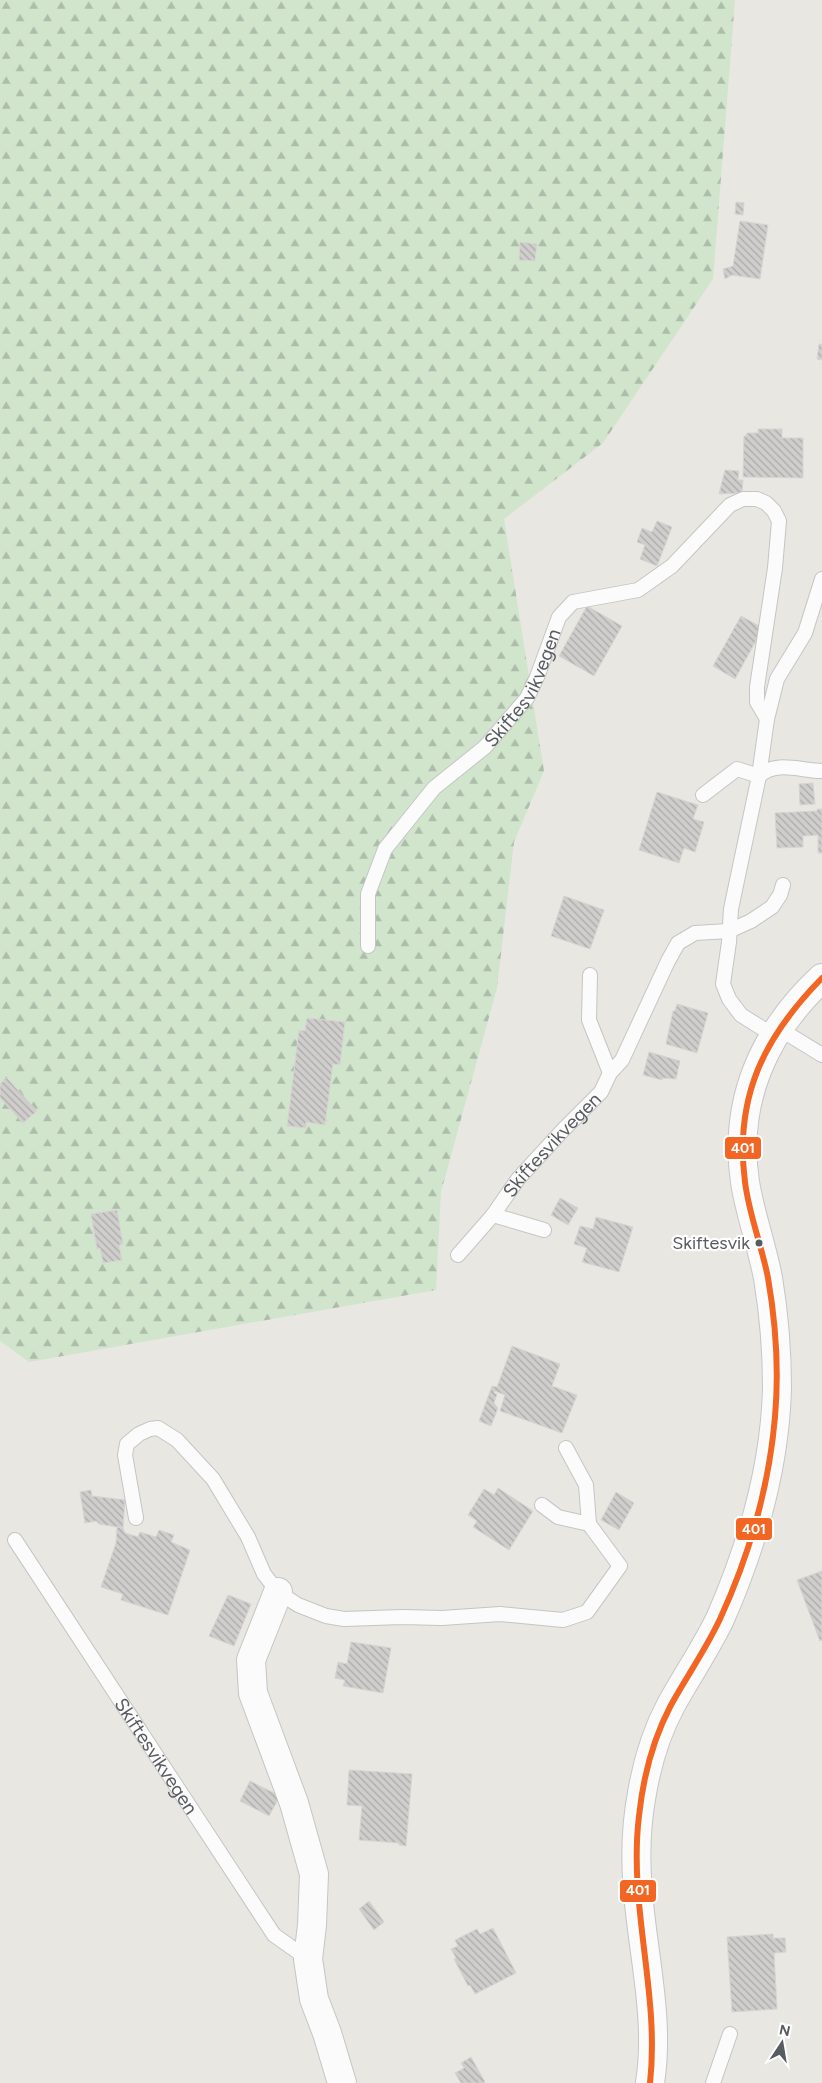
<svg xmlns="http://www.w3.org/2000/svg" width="822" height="2083" font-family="Figtree,sans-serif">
<defs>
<pattern id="forest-firs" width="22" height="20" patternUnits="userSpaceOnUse" patternTransform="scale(1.25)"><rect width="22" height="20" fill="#d1e5cd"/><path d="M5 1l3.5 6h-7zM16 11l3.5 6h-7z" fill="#acbdaa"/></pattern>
<pattern id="building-back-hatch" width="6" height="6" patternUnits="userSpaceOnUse" patternTransform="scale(1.25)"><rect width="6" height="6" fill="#d0cecc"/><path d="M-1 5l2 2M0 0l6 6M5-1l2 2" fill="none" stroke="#acaaa9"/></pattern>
</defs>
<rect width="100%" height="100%" fill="#e8e7e2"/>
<!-- forest -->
<path fill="url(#forest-firs)" d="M 0,0 L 735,0 L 713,279 L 603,443 L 504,519 L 544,771 L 514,842 L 497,988 L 441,1192 L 436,1290 L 29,1362 L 0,1341 Z"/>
<!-- building -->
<path fill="url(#building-back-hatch)" stroke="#d7d5d2" d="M 736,202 L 744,203 L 743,215 L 735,214 Z
M 740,221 L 768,225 L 760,279 L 732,275 L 725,279 L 723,269 L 733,266 Z
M 520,242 L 537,244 L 535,261 L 519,260 Z
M 819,344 L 822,344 L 822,360 L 817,359 Z
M 758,429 L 782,429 L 782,438 L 803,438 L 803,478 L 743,477 L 744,436 L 746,436 L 747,433 L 758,433 Z
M 725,470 L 739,471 L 738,480 L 743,480 L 742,493 L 719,494 Z
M 657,521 L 672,527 L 657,566 L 640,559 L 645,545 L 637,542 L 642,528 L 652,532 Z
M 587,606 L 622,626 L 594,676 L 559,656 Z
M 741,616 L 763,628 L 735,679 L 713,666 Z
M 813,783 L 815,804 L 800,805 L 799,784 Z
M 657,792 L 698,805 L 693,819 L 704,822 L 695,852 L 684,848 L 679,863 L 639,850 Z
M 817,809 L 822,809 L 822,853 L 818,853 L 818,835 L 803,836 L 803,847 L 777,848 L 775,813 L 817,811 Z
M 564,896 L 604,910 L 590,949 L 551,936 Z
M 677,1004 L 708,1013 L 697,1053 L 666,1044 L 673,1011 L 675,1011 Z
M 307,1018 L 345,1022 L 340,1065 L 333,1064 L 325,1125 L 306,1122 L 306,1128 L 287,1126 L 299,1030 L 305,1031 Z
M 649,1052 L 680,1061 L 676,1079 L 663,1078 L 662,1080 L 643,1075 Z
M 7,1078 L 37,1111 L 23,1123 L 0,1098 L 0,1084 Z
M 560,1198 L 578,1208 L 568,1225 L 551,1215 Z
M 117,1210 L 123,1244 L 119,1245 L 122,1260 L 103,1263 L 100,1248 L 97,1249 L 91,1214 Z
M 596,1217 L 633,1227 L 619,1272 L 582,1262 L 587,1248 L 574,1244 L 580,1226 L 593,1229 Z
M 512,1346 L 560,1364 L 552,1386 L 577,1395 L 562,1433 L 500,1411 L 505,1395 L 495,1391 L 494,1393 L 497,1394 L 494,1403 L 498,1408 L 491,1426 L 479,1421 L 492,1386 L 497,1387 Z
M 498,1488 L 533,1511 L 509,1550 L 473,1527 L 477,1521 L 468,1515 L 484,1489 L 494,1495 Z
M 91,1490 L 92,1496 L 125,1500 L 123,1528 L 99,1524 L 96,1521 L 85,1523 L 80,1492 Z
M 616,1492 L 634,1503 L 619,1530 L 601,1520 Z
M 117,1527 L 123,1528 L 125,1533 L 138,1537 L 140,1532 L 156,1537 L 159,1530 L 174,1535 L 171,1542 L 190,1550 L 168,1615 L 121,1600 L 123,1594 L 101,1587 L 116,1543 Z
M 822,1571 L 822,1640 L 820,1641 L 797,1580 Z
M 228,1595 L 251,1604 L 234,1646 L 209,1636 Z
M 351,1642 L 391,1648 L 383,1693 L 343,1686 L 345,1680 L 335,1678 L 338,1662 L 347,1664 Z
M 349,1770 L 412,1774 L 406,1846 L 399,1845 L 399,1843 L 359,1840 L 362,1806 L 347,1805 Z
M 250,1781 L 280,1796 L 269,1816 L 240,1801 Z
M 369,1901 L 384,1922 L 374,1930 L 359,1909 Z
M 493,1928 L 516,1973 L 475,1994 L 470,1985 L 468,1986 L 454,1959 L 456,1958 L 451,1949 L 458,1946 L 455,1940 L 477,1929 L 480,1934 Z
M 773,1934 L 773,1938 L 785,1938 L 786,1952 L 774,1953 L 777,2009 L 732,2012 L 727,1937 Z
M 471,2057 L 485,2082 L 483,2083 L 461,2083 L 455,2073 L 464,2068 L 461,2063 Z"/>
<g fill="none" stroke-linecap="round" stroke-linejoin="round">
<defs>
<g id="service">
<path d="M 767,719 L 777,679 L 805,633 L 822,579"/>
<path d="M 703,795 L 737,769 L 759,776 C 775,760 802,771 822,771"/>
<path id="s1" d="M 368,946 L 368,894 L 385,849 L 434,788 L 485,747 L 527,698 L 537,677 L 559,617 L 573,602 L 638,590 L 672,566 L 730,505 L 743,499 L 757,499 L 766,503 L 774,511 L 779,521 L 775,568 L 757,687 L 757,702 L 767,719 L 759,776 L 731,909 L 729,942 L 723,984 L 729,999 L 741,1015 L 773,1035"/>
<path d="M 590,975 L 589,1020 L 610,1073"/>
<path d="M 778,1028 L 822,1055"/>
<path d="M 493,1215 L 544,1230"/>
<path id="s2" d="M 458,1255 L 493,1215 L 518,1179 L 563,1130 L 601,1092 L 610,1073 L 622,1060 L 668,961 L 678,943 L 695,933 L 729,931 L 751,921 L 772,907 L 780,895 L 783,885"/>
<path d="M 542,1505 L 558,1517 L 589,1524"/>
<path d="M 136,1518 L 125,1455 L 127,1444 L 139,1434 L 150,1429 L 158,1428 L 177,1440 L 213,1479 L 248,1537 L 264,1574 L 278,1592 L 298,1605 L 326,1616 L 344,1619 L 402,1617 L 442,1618 L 500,1614 L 563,1620 L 587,1612 L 620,1566 L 589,1524 L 586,1485 L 566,1448"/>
<path id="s3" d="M 15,1540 L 274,1935 L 308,1959"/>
<path d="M 713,2083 L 730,2034"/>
</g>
<path id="minor" d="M 278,1592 L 251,1660 L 253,1693 L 294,1803 L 314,1874 L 312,1925 L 308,1959 L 314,1999 L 327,2033 L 342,2083"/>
<path id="secondary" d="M 650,2083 C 660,2019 643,1956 638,1892 C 635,1859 636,1825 642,1793 C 647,1764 657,1731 671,1705 C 687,1676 706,1648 720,1619 C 752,1546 775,1468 777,1388 C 777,1352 774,1314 768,1278 C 762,1246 750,1214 745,1182 C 733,1101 764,1032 822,978"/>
</defs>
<!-- service casing -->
<use href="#service" stroke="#c5c5c4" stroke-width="16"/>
<!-- minor casing -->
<use href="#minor" stroke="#c5c5c4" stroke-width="30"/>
<!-- secondary casing -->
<use href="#secondary" stroke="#c5c6c5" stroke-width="30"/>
<!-- service -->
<use href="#service" stroke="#fcfbfb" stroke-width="14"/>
<!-- minor -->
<use href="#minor" stroke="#fcfbfb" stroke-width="28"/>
<!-- secondary -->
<use href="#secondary" stroke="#fcfbfb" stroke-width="28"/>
<defs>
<path id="bus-1" d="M 650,2083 C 660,1993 628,1906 639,1816 C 643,1778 653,1739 671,1705 C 687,1676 706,1649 720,1619 C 749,1556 769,1486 775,1417 C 779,1371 776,1324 768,1278 C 762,1246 749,1215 745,1182 C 734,1097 764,1037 822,978"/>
</defs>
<!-- bus-1 casing -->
<use href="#bus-1" stroke="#fff" stroke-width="10"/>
<!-- bus-1 -->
<use href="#bus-1" stroke="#f26522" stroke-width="6"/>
</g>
<!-- markers -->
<circle fill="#585c60" stroke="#fff" stroke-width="2" cx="759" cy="1243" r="4.5"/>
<g text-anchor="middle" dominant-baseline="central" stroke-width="4.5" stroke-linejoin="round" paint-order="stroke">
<!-- bus labels -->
<g font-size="18" fill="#585c60" stroke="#fff" text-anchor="end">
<text x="750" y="1243">Skiftesvik</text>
</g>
<!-- street labels -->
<g font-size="19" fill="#585c60" stroke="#fff">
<text stroke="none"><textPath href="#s1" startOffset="315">Skiftesvikvegen</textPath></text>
<text stroke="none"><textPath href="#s2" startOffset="145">Skiftesvikvegen</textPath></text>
<text stroke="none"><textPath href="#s3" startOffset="258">Skiftesvikvegen</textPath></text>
</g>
</g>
<g stroke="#fff" stroke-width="2">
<rect x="724" y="1136" width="38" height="24" rx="5" fill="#f26522"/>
<rect x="735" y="1517" width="38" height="24" rx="5" fill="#f26522"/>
<rect x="619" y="1879" width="38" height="24" rx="5" fill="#f26522"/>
</g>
<g font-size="14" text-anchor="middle" font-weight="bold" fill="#fff">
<text x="743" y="1153">401</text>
<text x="754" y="1534">401</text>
<text x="638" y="1895">401</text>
</g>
<!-- north arrow -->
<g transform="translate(782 2043) rotate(12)" stroke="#ffffff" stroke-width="4" paint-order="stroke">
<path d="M0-4L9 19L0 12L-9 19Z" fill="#585c60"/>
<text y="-8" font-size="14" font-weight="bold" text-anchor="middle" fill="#585c60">N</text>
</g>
</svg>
